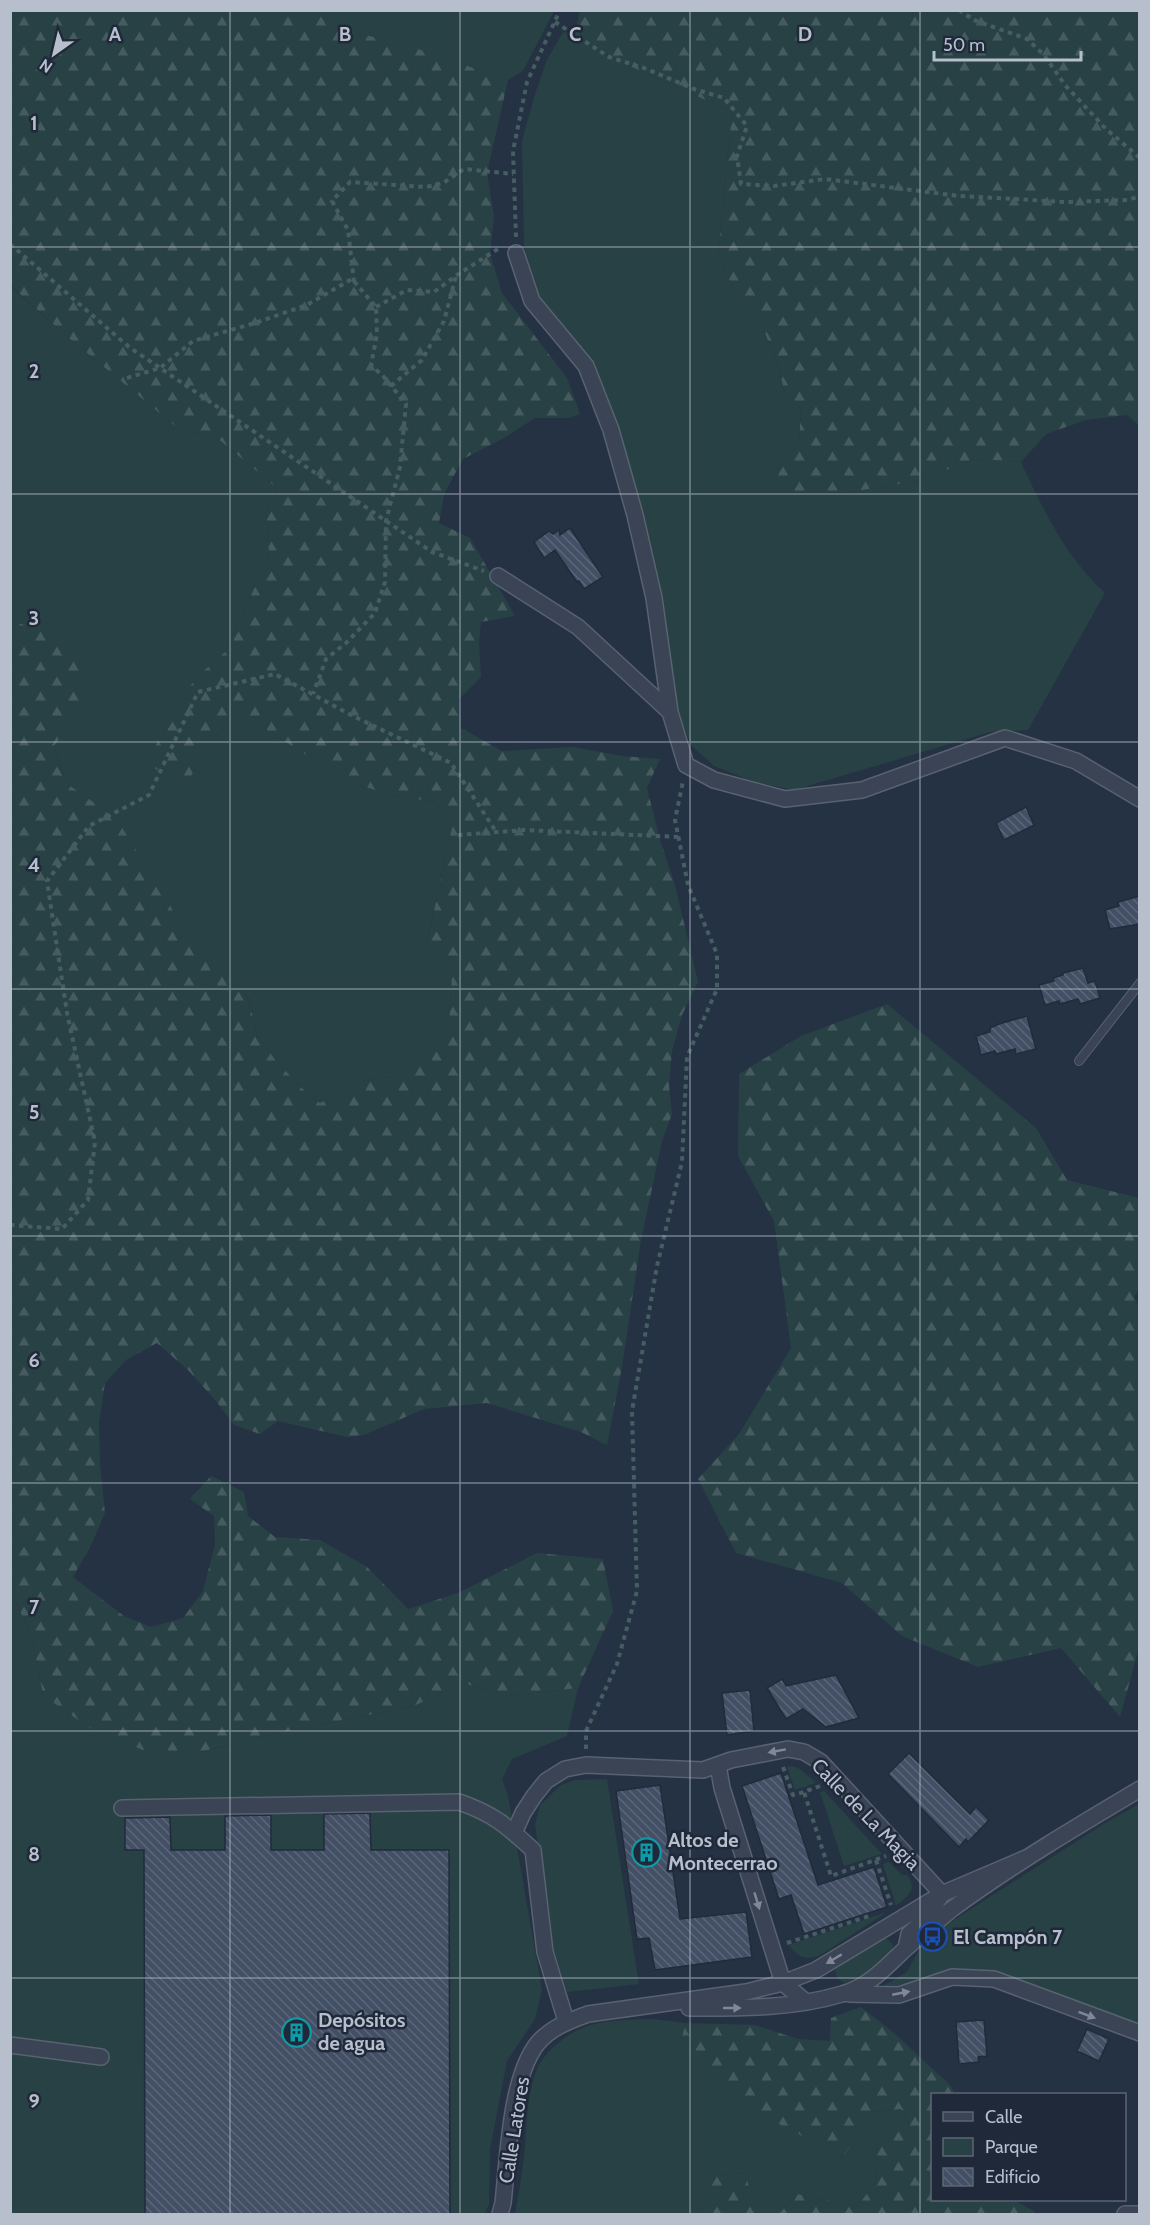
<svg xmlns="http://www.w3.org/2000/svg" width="1150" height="2225" font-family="Cabin,sans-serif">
<defs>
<pattern id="forest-firs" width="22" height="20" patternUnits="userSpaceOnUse" patternTransform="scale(1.5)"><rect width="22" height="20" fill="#284145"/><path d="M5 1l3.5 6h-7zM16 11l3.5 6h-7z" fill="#455b5f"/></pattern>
<pattern id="building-back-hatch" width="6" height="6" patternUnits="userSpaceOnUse" patternTransform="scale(1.5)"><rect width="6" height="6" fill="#424f64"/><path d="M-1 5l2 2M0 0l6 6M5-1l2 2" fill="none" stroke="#5b6779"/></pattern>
</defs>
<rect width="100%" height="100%" fill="#253244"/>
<!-- green -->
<path fill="#284145" d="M 312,11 L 554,11 L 523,71 L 508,80 L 418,50 L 344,29 Z
M 563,32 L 575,34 L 601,53 L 732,112 L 718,258 L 738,296 L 762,326 L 777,362 L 784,390 L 801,409 L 799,441 L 777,471 L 838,494 L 918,481 L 974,459 L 1021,462 C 1044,511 1065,556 1105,593 L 1028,730 L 990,732 L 794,790 L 754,782 L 714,766 L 692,746 L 681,721 L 668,668 L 610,411 L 590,359 L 538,300 L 524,246 L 522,141 L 535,94 L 547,60 Z
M 10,286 L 63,333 L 180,430 L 216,437 L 278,489 L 266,511 L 269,556 L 225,652 L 198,676 L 184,790 L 200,759 L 231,718 L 265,729 L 340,776 L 360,785 L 390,795 L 436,802 L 452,828 C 442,866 437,903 427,940 L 452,972 L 449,1023 L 427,1055 L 395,1077 L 367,1079 L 320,1103 L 305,1091 L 276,1061 L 257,1035 L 249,999 L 218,962 L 188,937 L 116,818 L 66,783 L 54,746 L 83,707 L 15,621 L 11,620 Z
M 10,1589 L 32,1637 L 43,1695 L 201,1752 L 263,1736 L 414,1706 L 463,1683 L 508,1696 L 578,1688 L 567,1736 L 512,1759 L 502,1779 L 508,1796 L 542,1990 L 535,2019 L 507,2061 L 490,2149 L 489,2205 L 484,2214 L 11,2214 Z
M 792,1766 L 800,1769 L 816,1783 L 795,1790 L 787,1767 Z
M 607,1779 L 639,1984 L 567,1992 L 550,1938 L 535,1824 L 540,1805 L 561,1785 L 575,1780 Z
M 824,1791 L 882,1854 L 844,1866 L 820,1792 Z
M 1139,1804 L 1139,2024 L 959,1970 C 933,1972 911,1986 885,1989 L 883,1986 L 907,1972 L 921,1946 L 943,1927 L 1105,1823 Z
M 889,1862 L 902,1875 L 907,1875 C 919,1889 907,1897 896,1906 L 883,1864 Z
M 887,1912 L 819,1956 C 806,1960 797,1957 789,1945 Z
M 885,1937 L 893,1944 L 892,1950 C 880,1966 864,1977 844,1983 C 837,1979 833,1974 837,1965 Z
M 653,2019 L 686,2023 L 680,2043 L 842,2157 L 871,2112 L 901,2109 L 910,2125 L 877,2144 L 875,2182 L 858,2206 L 797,2194 L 779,2214 L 757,2214 L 744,2173 L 716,2175 L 699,2214 L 515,2214 C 519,2192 523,2169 525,2146 C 527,2121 527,2093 537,2069 C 544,2053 564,2036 580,2029 C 603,2019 628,2020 653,2019 Z"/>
<!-- forest -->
<path fill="url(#forest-firs)" d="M 580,10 L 1139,11 L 1139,425 L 1127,415 L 1086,420 L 1046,434 L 1021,462 L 974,459 L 918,481 L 838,494 L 786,498 L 777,471 L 799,441 L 801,409 L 784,390 L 777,362 L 762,326 L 738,296 L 718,258 L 732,112 L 601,53 L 575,34 Z
M 10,11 L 312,11 L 344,29 L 418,49 L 508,80 L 487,173 L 494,216 L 490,254 L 502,293 L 567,378 L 580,414 L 569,418 L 535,418 L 504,438 L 463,459 L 444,494 L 439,523 L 470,538 L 515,616 L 481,622 L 479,643 L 481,677 L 459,699 L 461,728 L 502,751 L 573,747 L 622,756 L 660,759 L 647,788 L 660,840 L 675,885 L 698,982 L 682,1015 L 672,1051 L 669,1085 L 672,1114 L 662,1141 L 641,1240 L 622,1367 L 607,1445 L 581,1432 L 487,1403 L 424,1409 L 364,1435 L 347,1437 L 278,1421 L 260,1434 L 234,1425 L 216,1401 L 188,1370 L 157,1343 L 126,1360 L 105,1383 L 99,1422 L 100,1465 L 105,1513 L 92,1543 L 73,1577 L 124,1616 L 151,1627 L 183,1618 L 203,1591 L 215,1544 L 214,1516 L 190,1499 L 211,1476 L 244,1492 L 248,1516 L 275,1537 L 320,1540 L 367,1567 L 408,1609 L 458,1593 L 537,1553 L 603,1559 L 613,1611 L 578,1688 L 508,1696 L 463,1683 L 414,1706 L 263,1736 L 200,1752 L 143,1750 L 88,1727 L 43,1695 L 32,1637 L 10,1589 L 11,620 L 57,638 L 86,658 L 83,707 L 54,746 L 66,783 L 116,818 L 157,883 L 188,937 L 219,962 L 249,1000 L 257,1035 L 276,1061 L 305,1091 L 320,1103 L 367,1079 L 395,1077 L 426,1055 L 449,1023 L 452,973 L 427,941 C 437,903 442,866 452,828 L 436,802 L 390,795 L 360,785 L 340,776 L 265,729 L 231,718 L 200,759 L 184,790 L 149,764 L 167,716 L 198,676 L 225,652 L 269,556 L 266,511 L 278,489 L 216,437 L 180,430 L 63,333 L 11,286 Z
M 887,1004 L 1036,1128 L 1067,1180 L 1139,1198 L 1139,1289 L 1134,1296 L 1140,1311 L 1140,1644 L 1120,1717 L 1061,1648 L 978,1667 L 902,1636 L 842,1583 L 736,1553 L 698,1479 L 739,1434 L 791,1348 L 774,1221 L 738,1156 L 739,1074 L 801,1036 Z
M 861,2007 L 894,2033 L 950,2085 L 955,2094 L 932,2094 L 932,2200 L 1013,2200 L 1034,2211 L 1034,2214 L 779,2214 L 797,2194 L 858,2206 L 875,2182 L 877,2144 L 910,2124 L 901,2109 L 871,2112 L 843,2157 L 748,2108 L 680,2043 L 686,2023 L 755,2025 L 798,2039 L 830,2041 L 831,2018 Z
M 745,2173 L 757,2214 L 699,2214 L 716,2175 Z"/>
<!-- building -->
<path fill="url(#building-back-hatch)" stroke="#212b3b" stroke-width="1.5" d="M 570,528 L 603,577 L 584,589 L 579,581 L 577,582 L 555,550 L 544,558 L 534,542 L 549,531 L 553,534 L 559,530 L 560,535 Z
M 1026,807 L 1034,825 L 1004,840 L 996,823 Z
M 1140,896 L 1140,924 L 1110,929 L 1105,910 L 1119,906 L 1118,902 Z
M 1083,968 L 1088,983 L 1095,981 L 1100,998 L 1080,1004 L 1078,999 L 1060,1004 L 1059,1001 L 1045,1005 L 1039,985 L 1054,981 L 1053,978 L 1063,975 L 1063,973 Z
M 1027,1016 L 1036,1049 L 1016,1054 L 1015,1049 L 996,1054 L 995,1051 L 981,1055 L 976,1036 L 990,1032 L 990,1028 L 999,1024 Z
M 836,1675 L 859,1718 L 826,1727 L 803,1709 L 786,1719 L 767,1688 L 782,1679 L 786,1686 Z
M 750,1690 L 754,1731 L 727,1735 L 722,1693 Z
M 909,1753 L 970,1814 L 976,1807 L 989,1820 L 968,1842 L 966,1839 L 959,1847 L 888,1774 Z
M 781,1773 L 818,1885 L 874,1867 L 887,1907 L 804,1934 L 791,1895 L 779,1899 L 742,1786 Z
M 660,1785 L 680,1919 L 746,1912 L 752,1957 L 655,1970 L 649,1938 L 637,1939 L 616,1791 Z
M 370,1813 L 371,1850 L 449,1850 L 450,2214 L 145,2214 L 144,1850 L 125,1850 L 125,1818 L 170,1817 L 171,1850 L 225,1850 L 225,1816 L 271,1815 L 271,1850 L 324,1850 L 324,1814 Z
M 984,2020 L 987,2056 L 978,2057 L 979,2062 L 959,2064 L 956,2022 Z
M 1087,2029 L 1109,2039 L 1099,2061 L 1077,2051 Z"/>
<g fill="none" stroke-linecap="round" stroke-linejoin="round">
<defs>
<path id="lane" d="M 1079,1061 L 1140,983"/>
<path id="street" d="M 516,253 L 532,301 L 586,366 L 611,430 L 635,515 L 654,598 L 670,712 L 686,765 L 714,780 L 785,799 L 862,790 L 1005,738 L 1076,761 L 1140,799
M 498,576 L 578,627 L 670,712
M 718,1765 L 722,1788 L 783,1983 L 806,2002
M 122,1808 L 459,1802 C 494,1814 507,1826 533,1850 L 545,1952 L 566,2021
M 514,1833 L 523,1813 L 534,1796 L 546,1781 L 565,1769 L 586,1765 L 703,1770 L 731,1760 L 788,1749 L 804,1752 L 821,1762 L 942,1894 L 925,1920 L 909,1934 L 906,1948
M 849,1994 L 899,1995 L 952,1977 L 994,1979 L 1140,2033
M 689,2008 C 740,2008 792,2009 842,1994 C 868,1987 885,1968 904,1950 C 917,1938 938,1920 952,1909 C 1012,1865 1076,1827 1140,1789
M 10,2045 L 101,2057
M 500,2214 L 503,2203 C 508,2159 510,2079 537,2044 C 550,2028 569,2021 588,2014 L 746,1992 L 783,1983 L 816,1970 L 942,1894 L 1026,1858
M 1125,2214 L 1140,2214"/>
</defs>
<!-- lane casing -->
<use href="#lane" stroke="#586271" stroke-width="10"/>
<!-- street casing -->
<use href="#street" stroke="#586271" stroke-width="18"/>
<!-- path -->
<path stroke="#465e61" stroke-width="4" stroke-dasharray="4.5 4.5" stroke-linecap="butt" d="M 959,10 L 974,20 L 1027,39 L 1044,55 L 1065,85 L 1105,128 L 1140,158
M 555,22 L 609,57 L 644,68 L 694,89 L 724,98 L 747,126 L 737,156 L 741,184 L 774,186 L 825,179 L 959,196 L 1066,202 L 1128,200 L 1140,196
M 516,237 L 513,151 L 527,82 L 560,10
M 10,244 L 129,347 L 432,552 L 484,571
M 354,282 L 348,230 L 332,201 L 350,182 L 426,187 L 443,183 L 464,169 L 513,174
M 376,307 L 407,290 L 434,292 L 457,275 L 501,247
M 127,378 L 160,368 L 193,341 L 255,323 L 307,305 L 352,279 L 376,307 L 377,334 L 371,365 L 383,376 L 406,404 L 400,467 L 386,521 L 385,582 L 375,613 L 346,643 L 326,659 L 313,694
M 391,386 L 422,360 L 444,321 L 456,276
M 458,835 L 525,830 L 679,837
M 10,1225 L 62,1229 L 88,1200 L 95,1142 L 67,1013 L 47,881 L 89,826 L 149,795 L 198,692 L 275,674 L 351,715 L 451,763 L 497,833
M 586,1749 L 586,1731 L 617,1664 L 637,1591 L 632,1411 L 657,1266 L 682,1162 L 687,1057 L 717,989 L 717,954 L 688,885 L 675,820 L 683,781
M 783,1767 L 793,1795 L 804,1792
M 820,1786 L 804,1792 L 831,1876 L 886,1856
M 876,1860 L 891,1905
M 787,1943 L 872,1915"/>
<!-- lane -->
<use href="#lane" stroke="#3a4454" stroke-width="8"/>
<!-- street -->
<use href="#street" stroke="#3a4454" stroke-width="15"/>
</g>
<!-- one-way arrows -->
<defs><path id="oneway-solid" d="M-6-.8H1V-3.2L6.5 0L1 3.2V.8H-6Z" transform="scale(1.5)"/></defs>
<g fill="#7f8897">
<use href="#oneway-solid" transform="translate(777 1751) rotate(170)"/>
<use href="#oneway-solid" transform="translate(757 1901) rotate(73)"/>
<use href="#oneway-solid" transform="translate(834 1959) rotate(149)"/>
<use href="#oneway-solid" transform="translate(901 1993) rotate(-11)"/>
<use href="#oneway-solid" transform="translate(732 2008)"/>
<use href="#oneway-solid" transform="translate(1087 2015) rotate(21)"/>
</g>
<!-- grid -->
<path fill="none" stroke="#b7bfcd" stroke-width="1.5" stroke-opacity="0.55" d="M 230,10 L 230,2214M 460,10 L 460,2214M 690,10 L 690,2214M 920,10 L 920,2214M 10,247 L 1140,247M 10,494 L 1140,494M 10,742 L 1140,742M 10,989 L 1140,989M 10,1236 L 1140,1236M 10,1483 L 1140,1483M 10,1731 L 1140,1731M 10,1978 L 1140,1978"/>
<!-- icons -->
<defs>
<symbol id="building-ring" viewBox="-11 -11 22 22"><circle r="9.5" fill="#1f2939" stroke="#0f9aa8" stroke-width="1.5"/><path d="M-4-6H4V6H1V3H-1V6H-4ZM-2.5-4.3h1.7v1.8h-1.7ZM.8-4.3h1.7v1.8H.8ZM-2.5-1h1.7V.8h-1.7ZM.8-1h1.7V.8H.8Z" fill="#0f9aa8"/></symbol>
<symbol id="bus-ring" viewBox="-11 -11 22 22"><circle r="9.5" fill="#1f2939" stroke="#1a4fb4" stroke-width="1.5"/><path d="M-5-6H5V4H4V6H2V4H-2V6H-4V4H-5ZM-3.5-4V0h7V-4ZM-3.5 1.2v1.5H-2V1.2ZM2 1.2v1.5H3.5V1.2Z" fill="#1a4fb4"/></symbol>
</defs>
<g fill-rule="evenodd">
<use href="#building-ring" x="630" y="1836" width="33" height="33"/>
<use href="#bus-ring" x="916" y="1920" width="33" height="33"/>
<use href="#building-ring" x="280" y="2016" width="33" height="33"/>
</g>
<g text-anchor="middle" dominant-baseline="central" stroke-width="5" stroke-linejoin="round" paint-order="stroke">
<!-- street labels -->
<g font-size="20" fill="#b7bfcd" stroke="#1f2939">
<text transform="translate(866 1814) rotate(46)">Calle de La Magia</text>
<text transform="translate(514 2130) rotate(-81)">Calle Latores</text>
</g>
<!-- poi labels -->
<g font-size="20" font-weight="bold" fill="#b7bfcd" stroke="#1f2939" text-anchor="start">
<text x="668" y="1840">Altos de<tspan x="668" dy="23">Montecerrao</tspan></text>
<text x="953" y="1937">El Campón 7</text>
<text x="318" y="2020">Depósitos<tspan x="318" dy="23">de agua</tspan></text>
</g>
</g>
<g font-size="20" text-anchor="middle" font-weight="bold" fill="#b7bfcd" stroke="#1f2939" stroke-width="5" stroke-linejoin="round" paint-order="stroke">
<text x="115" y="41">A</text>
<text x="345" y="41">B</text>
<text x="575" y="41">C</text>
<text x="805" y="41">D</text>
<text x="34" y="130">1</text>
<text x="34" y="378">2</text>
<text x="34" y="625">3</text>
<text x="34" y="872">4</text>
<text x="34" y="1119">5</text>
<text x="34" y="1367">6</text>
<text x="34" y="1614">7</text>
<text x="34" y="1861">8</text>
<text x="34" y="2108">9</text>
</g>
<!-- border -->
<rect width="1150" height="2225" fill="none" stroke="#b7bfcd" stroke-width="24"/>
<!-- legend -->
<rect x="931" y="2093" width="195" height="108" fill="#1f2939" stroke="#5c6574" stroke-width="1.5"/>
<rect x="943" y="2112" width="30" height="9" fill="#3a4454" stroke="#5c6574" stroke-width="1.5"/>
<text x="985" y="2123" font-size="18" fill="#b7bfcd">Calle</text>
<rect x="943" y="2138" width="30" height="18" fill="#284145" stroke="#5c6574" stroke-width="1.5"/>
<text x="985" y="2153" font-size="18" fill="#b7bfcd">Parque</text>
<rect x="943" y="2168" width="30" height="18" fill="url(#building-back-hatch)" stroke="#5c6574" stroke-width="1.5"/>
<text x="985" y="2183" font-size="18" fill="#b7bfcd">Edificio</text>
<!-- north arrow -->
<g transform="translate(54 54) rotate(214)" stroke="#1f2939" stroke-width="4.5" paint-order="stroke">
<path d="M0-4.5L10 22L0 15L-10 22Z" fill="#b7bfcd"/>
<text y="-9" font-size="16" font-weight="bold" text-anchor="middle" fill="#b7bfcd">N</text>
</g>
<!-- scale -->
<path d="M934 51v9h147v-9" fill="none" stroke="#b7bfcd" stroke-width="3"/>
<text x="943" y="51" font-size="18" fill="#b7bfcd" stroke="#1f2939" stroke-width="4.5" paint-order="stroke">50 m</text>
</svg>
